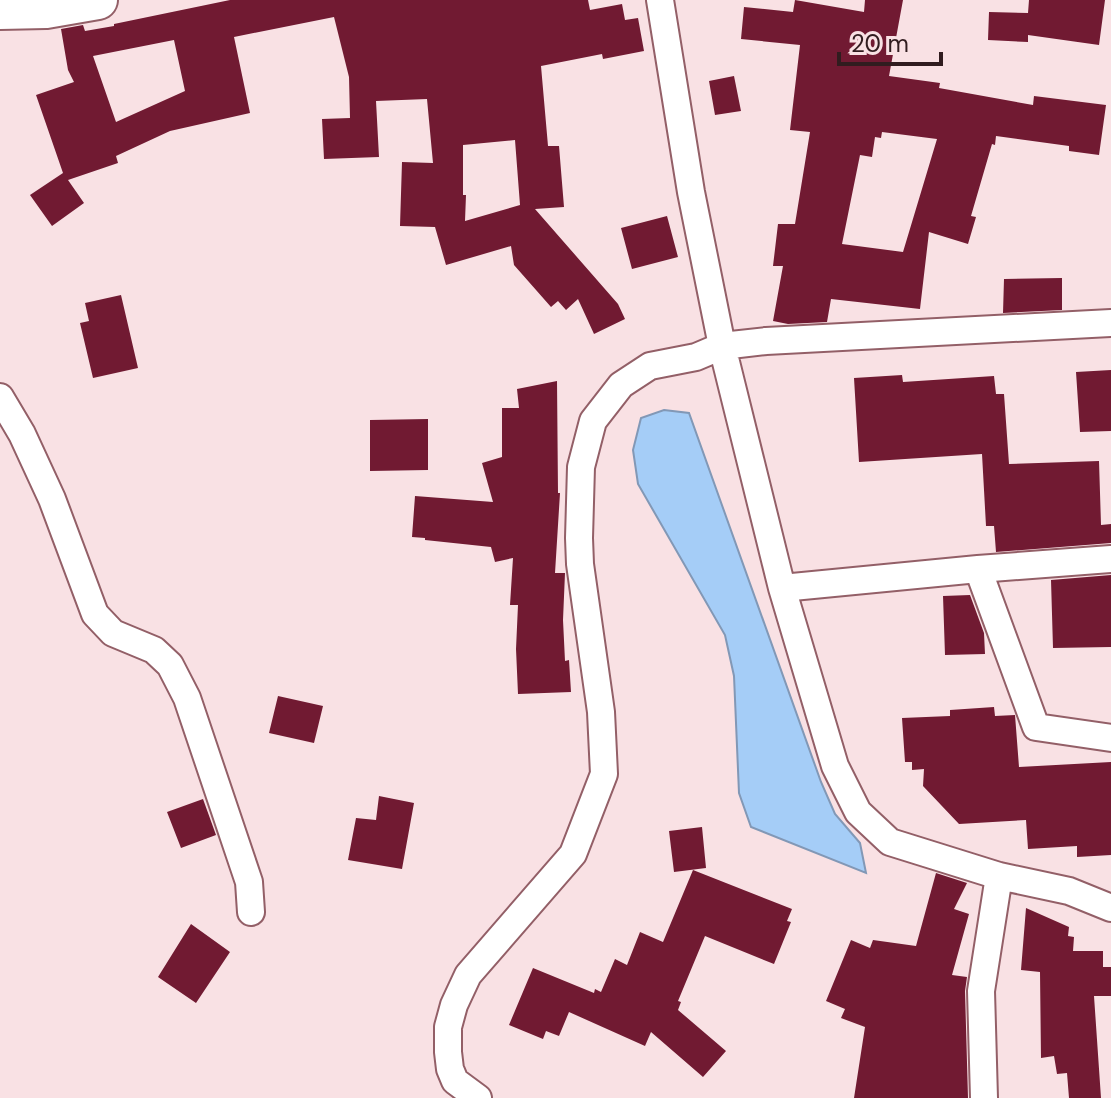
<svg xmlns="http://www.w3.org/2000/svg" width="1111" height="1098" font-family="'DM Sans',sans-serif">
<rect width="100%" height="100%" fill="#f9e1e4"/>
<!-- water -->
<path fill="#a5cdf7" stroke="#8298b6" stroke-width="2" d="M 664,410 L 689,413 L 821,782 L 835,814 L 860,843 L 866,873 L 751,827 L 739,793 L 734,676 L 725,635 L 638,484 L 633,450 L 641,418 Z"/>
<!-- building -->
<path fill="#711a32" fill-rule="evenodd" d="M 230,0 L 588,0 L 590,10 L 622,4 L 625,20 L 638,18 L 644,51 L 603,59 L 602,54 L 541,66 L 548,146 L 559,146 L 564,207 L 535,209 L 618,304 L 625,319 L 594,334 L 578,299 L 566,310 L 558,301 L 551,307 L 514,265 L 511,246 L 446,265 L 435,227 L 400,226 L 402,162 L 433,163 L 427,99 L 376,101 L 379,157 L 324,159 L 322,119 L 350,118 L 349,77 L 334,17 L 234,37 L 250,113 L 170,131 L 116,156 L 118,163 L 68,180 L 84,203 L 52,226 L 30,195 L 63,173 L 36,95 L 74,82 L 68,70 L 61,29 L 83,25 L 85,31 L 114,26 L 114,24 ZM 174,40 L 185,91 L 116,122 L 93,56 ZM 515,140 L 520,205 L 465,221 L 466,195 L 463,195 L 463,145 Z
M 795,0 L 864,12 L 865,0 L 903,0 L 889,76 L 940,83 L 939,88 L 1033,105 L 1034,96 L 1106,105 L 1099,155 L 1069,151 L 1069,146 L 996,136 L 995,145 L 992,144 L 971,216 L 976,217 L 968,244 L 929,232 L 920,309 L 831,299 L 827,322 L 788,324 L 773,321 L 783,266 L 773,266 L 778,224 L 795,224 L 810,132 L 790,130 L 800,45 L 741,39 L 744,7 L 793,12 ZM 882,132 L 937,139 L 903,252 L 842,244 L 860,155 L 872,157 L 875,137 L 881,138 Z
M 1029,0 L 1105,0 L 1099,45 L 1028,35 L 1028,42 L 988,40 L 989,12 L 1028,13 Z
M 734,76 L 741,111 L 715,115 L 709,81 Z
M 667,216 L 678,257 L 632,269 L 621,228 Z
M 1062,278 L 1062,310 L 1003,313 L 1004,279 Z
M 121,295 L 138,368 L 93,378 L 80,323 L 89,321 L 85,303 Z
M 1111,370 L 1111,431 L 1080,432 L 1076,372 Z
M 902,375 L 903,382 L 994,376 L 996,394 L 1004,394 L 1009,464 L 1099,461 L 1101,525 L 1111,524 L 1111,543 L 996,552 L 994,526 L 986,526 L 982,454 L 859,462 L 854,378 Z
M 557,381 L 558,493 L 560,493 L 555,573 L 565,573 L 563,620 L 565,661 L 569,660 L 571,692 L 518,694 L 516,649 L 518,605 L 510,605 L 513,558 L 495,562 L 491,547 L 425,540 L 425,538 L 412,537 L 415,496 L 493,502 L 482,463 L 502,457 L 502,408 L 519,408 L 517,389 Z
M 428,419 L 428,470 L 370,471 L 370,420 Z
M 1111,575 L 1111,647 L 1053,648 L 1051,580 Z
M 970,595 L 984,633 L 985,654 L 945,655 L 943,596 Z
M 278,696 L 323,706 L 314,743 L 269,733 Z
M 994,707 L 995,716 L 1015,715 L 1019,767 L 1111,762 L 1111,855 L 1077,857 L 1077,846 L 1028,849 L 1026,820 L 959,824 L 923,786 L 924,769 L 912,770 L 912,762 L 905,762 L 902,718 L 950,716 L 950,710 Z
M 379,796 L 414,803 L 402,869 L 348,860 L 356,818 L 376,820 Z
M 203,799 L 216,835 L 181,848 L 167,812 Z
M 702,827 L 706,868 L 674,872 L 669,831 Z
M 693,870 L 792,909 L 787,921 L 791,922 L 774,964 L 705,936 L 678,1001 L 681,1002 L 678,1010 L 726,1051 L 703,1077 L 651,1032 L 645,1046 L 569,1012 L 559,1036 L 546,1031 L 543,1039 L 509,1025 L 533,968 L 594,993 L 595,989 L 601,992 L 615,959 L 627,965 L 640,932 L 663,942 Z
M 936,873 L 967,883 L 954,909 L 969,914 L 952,975 L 967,977 L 965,991 L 968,1098 L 854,1098 L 865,1027 L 841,1018 L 845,1009 L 826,1001 L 851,940 L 870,948 L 873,940 L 916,946 Z
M 1026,908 L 1069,927 L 1068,936 L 1074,937 L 1073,951 L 1103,951 L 1103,967 L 1111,967 L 1111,996 L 1094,996 L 1101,1098 L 1069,1098 L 1067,1073 L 1057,1074 L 1054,1056 L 1041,1058 L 1040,972 L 1021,970 Z
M 191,924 L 230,952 L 196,1003 L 158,977 Z"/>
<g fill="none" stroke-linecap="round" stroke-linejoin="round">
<defs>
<path id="street" d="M 660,0 L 691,192 L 722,346 L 782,588 L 835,766 L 858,812 L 890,842 L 999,876 L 1069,891 L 1111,908
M 0,397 L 22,434 L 52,499 L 95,614 L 113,633 L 154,650 L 170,665 L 187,698 L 249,882 L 251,912
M 978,569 L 1036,727 L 1111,738
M 782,588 L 978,569 L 1111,559
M 478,1098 L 455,1081 L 450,1069 L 448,1052 L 448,1027 L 454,1005 L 468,975 L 573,854 L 604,774 L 601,712 L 580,564 L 579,538 L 581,467 L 593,421 L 621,385 L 650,366 L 696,357 L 722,346 L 766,341 L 1111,323
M 984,1098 L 981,991 L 999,876"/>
<path id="secondary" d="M 0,10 L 46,9 L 98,0"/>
</defs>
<!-- street casing -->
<use href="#street" stroke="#935f67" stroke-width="30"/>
<!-- secondary casing -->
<use href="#secondary" stroke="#935f67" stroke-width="42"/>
<!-- street -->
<use href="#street" stroke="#fff" stroke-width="26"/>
<!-- secondary -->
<use href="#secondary" stroke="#fff" stroke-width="38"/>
</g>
<!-- scale -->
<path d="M839 52v12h102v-12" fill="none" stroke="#311c1f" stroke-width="4"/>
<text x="851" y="52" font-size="24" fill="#311c1f" stroke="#f9e1e4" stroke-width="6" paint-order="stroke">20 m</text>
</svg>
